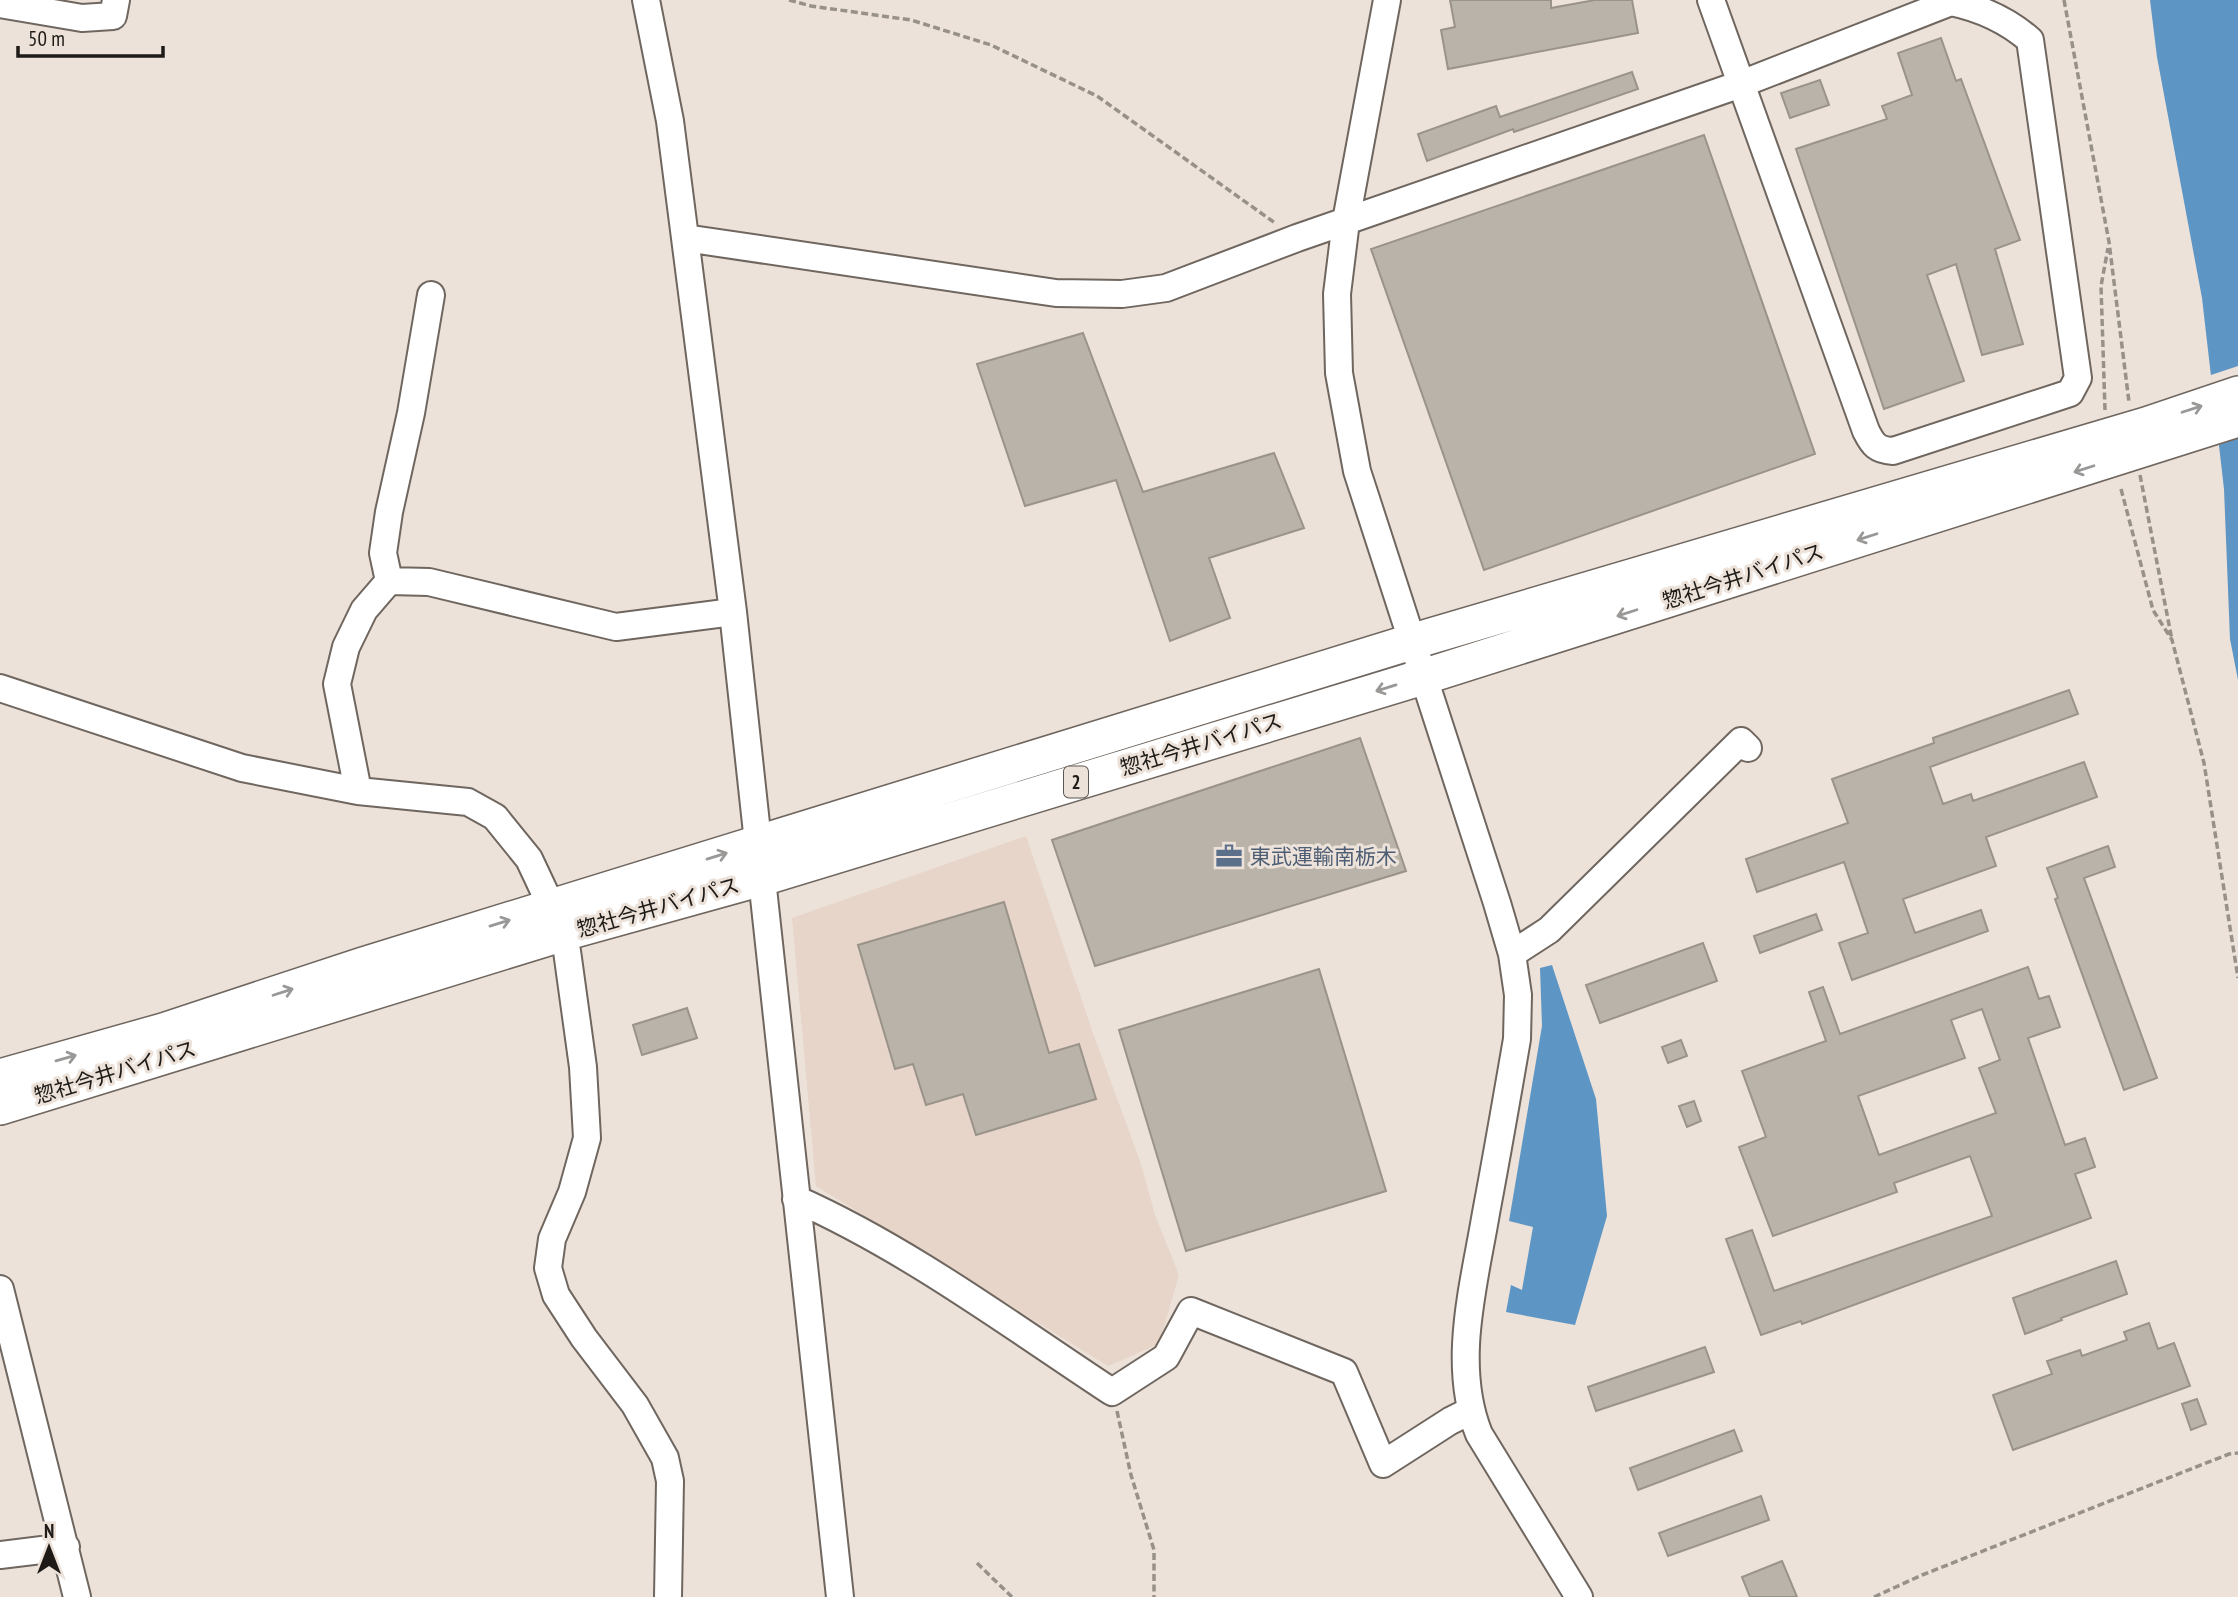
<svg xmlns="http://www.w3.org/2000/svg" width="2238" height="1597" font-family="'PT Sans Narrow','Noto Sans JP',sans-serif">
<rect width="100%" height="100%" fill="#ece2d9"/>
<!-- built -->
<path fill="#e6d5c8" d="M 1026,836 L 1093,1033 L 1141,1164 L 1155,1215 L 1179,1275 L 1159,1344 L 1108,1366 L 816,1186 L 792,918 Z"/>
<!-- water -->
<path fill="#5d95c4" d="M 2150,0 L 2238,0 L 2238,680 L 2230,639 L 2224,489 L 2202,298 L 2157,57 Z
M 1552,965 L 1596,1099 L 1607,1216 L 1575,1325 L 1506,1312 L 1511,1285 L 1522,1290 L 1533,1227 L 1509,1221 L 1542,1026 L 1540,968 Z"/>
<!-- pier -->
<path fill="#ece2d9" d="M 2238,366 L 2238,438 L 2216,446 L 2208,376 Z"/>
<!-- building -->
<path fill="#bab3a9" stroke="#9a938a" stroke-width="2" fill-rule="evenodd" d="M 1450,0 L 1551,0 L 1551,8 L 1595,0 L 1632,0 L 1638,33 L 1448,69 L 1441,30 L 1455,27 Z
M 1941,38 L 1956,81 L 1961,79 L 2020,240 L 1995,249 L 2023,344 L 1982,355 L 1956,264 L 1927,275 L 1964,381 L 1884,409 L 1796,149 L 1887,119 L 1882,106 L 1912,95 L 1898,53 Z
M 1632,72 L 1638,89 L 1514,132 L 1513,129 L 1427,161 L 1418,134 L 1496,106 L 1500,117 Z
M 1820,80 L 1829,105 L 1790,118 L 1781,93 Z
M 1704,135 L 1815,454 L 1484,570 L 1371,249 Z
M 1083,333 L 1143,492 L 1274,453 L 1304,528 L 1209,558 L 1230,618 L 1170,641 L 1116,480 L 1025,506 L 977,364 Z
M 2069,690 L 2078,714 L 1930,767 L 1943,804 L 1971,794 L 1973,801 L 2084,762 L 2097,797 L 1986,837 L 1996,866 L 1903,899 L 1915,933 L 1981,910 L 1988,931 L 1852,980 L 1839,943 L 1868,933 L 1844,862 L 1757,892 L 1746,859 L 1848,823 L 1832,779 L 1934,743 L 1933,738 Z
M 1360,738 L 1406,871 L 1095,966 L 1052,840 Z
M 2108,846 L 2115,867 L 2084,878 L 2157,1078 L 2124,1090 L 2055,899 L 2058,898 L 2047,868 Z
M 1004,902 L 1049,1053 L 1079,1044 L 1096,1099 L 976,1135 L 963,1094 L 926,1105 L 913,1064 L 895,1069 L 858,945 Z
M 1816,914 L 1822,930 L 1760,953 L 1754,936 Z
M 1703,943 L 1717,981 L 1600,1023 L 1586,985 Z
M 2028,967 L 2039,999 L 2049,996 L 2060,1027 L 2028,1038 L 2039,1070 L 2065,1145 L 2085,1138 L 2095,1167 L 2075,1174 L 2091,1218 L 1802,1324 L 1801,1321 L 1761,1335 L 1726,1239 L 1752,1230 L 1774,1291 L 1992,1216 L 1970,1156 L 1894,1183 L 1897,1192 L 1773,1236 L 1739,1147 L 1766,1137 L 1742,1071 L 1826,1041 L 1809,992 L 1823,987 L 1840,1034 ZM 1982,1009 L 2000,1060 L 1979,1068 L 1996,1113 L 1879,1155 L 1858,1096 L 1965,1058 L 1951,1020 Z
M 1319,969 L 1386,1191 L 1186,1251 L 1119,1030 Z
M 687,1008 L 697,1038 L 642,1055 L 633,1025 Z
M 1681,1040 L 1687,1056 L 1668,1063 L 1662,1047 Z
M 1694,1101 L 1701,1121 L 1687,1127 L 1679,1106 Z
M 2116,1261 L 2127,1294 L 2061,1318 L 2062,1320 L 2025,1334 L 2013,1298 Z
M 2149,1323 L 2158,1349 L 2174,1343 L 2190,1386 L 2013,1450 L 1993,1395 L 2052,1374 L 2047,1361 L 2080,1350 L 2082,1356 L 2127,1340 L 2124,1332 Z
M 1705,1347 L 1714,1372 L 1596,1411 L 1588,1387 Z
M 2197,1399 L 2206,1424 L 2191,1430 L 2182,1404 Z
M 1734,1430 L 1742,1451 L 1638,1490 L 1630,1468 Z
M 1761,1496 L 1769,1520 L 1668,1556 L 1659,1533 Z
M 1782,1561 L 1797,1597 L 1750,1597 L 1742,1577 Z"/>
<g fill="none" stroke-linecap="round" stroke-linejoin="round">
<defs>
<path id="minor" d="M 646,0 L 670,121 L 733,612 L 840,1597
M 1387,0 L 1346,221 L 1337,294 L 1339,373 L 1357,471 L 1497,903 L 1512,954 L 1518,995 L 1517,1039 C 1507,1097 1497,1155 1486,1213 C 1474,1285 1451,1364 1479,1434 L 1579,1597
M 0,4 L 82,18 L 113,16 L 116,0
M 685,238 L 1056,293 L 1122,294 L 1166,288 L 1297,238 L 1741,84 L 1951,2 C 1980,8 2007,20 2030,40 L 2078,378 L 2070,393 L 1893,451 C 1877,450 1873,445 1866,431 L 1711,0
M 389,581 L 383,553 L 389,512 L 411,413 L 431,295
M 0,688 L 242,768 L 358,791 L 468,802 L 495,817 L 529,859 L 545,893
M 358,791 L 337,684 L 346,647 L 364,610 L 389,581 L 429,582 L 616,627 L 733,612
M 567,951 L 583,1067 L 587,1138 L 572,1192 L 552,1239 L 548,1268 L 556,1295 L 584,1338 L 635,1405 L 665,1458 L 670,1481 L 668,1597
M 1512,954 L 1549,930 L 1741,741 L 1748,748
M 796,1199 C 908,1249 1010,1325 1112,1392 L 1166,1357 L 1191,1311 L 1344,1372 L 1383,1464 L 1450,1421 L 1470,1411
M 0,1289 L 77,1597
M 0,1555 L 66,1547"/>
<path id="major" d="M 0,1077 L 163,1031 L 363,965 L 1414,641 L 2146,425 L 2238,394
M 0,1107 L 564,933 L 762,878 L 1426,676 L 2238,419"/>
</defs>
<!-- minor casing -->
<use href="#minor" stroke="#6f665f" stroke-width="30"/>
<!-- major casing -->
<use href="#major" stroke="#6f665f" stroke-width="38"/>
<!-- path -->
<path stroke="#98918a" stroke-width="3.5" stroke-dasharray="7 3.5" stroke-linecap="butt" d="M 789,0 L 811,6 L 911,20 L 991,45 L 1097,96 L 1275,223
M 2064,0 L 2109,242 L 2129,402
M 2105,410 L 2101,286 L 2108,248
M 2140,475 L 2172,640
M 2121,489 L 2153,610 L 2172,640 L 2204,763 L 2238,978
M 1117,1411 L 1131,1475 L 1154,1550 L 1154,1597
M 977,1563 L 1012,1597
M 1874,1597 L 1922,1575 L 2229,1454 L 2238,1453"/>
<!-- minor -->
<use href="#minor" stroke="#fff" stroke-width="26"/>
<!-- major -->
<use href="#major" stroke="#fff" stroke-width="35"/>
</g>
<!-- one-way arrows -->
<defs><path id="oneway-shaft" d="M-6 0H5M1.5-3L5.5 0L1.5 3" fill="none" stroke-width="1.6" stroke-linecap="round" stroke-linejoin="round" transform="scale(1.75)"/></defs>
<g stroke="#999897">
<use href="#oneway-shaft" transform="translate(2192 409) rotate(-18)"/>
<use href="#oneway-shaft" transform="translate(2084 469) rotate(162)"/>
<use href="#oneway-shaft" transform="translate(1867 537) rotate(162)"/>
<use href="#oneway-shaft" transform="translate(1627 613) rotate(162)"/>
<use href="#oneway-shaft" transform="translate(1386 688) rotate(163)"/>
<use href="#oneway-shaft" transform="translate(717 856) rotate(-17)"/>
<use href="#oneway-shaft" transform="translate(500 923) rotate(-17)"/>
<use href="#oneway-shaft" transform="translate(283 992) rotate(-18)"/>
<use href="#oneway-shaft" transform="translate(66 1058) rotate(-16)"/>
</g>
<!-- icons -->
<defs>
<symbol id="office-bare" viewBox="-9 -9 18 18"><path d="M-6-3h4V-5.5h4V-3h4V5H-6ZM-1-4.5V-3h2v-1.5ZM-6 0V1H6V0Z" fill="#5c6f8a" stroke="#ece2d9" stroke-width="2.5" paint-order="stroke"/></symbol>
</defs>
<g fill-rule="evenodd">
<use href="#office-bare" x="1210" y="837" width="38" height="38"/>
</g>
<g text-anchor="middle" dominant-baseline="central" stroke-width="6" stroke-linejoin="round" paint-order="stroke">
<!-- shield labels -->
<rect fill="#ece2d9" stroke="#5b5651" stroke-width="2" x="1064" y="766.5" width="24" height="31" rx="5"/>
<g font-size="19" font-weight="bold" fill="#1d1a17">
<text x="1076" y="782">2</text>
</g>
<!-- street labels -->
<g font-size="21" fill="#1d1a17" stroke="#ece2d9">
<text transform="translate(1743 576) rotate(-18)">惣社今井バイパス</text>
<text transform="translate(1201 744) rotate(-17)">惣社今井バイパス</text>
<text transform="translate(658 907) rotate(-16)">惣社今井バイパス</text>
<text transform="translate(115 1072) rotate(-17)">惣社今井バイパス</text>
</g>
<!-- service labels -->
<g font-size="21" fill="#4e5e75" stroke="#ece2d9" text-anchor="start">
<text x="1250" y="856">東武運輸南栃木</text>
</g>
</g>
<!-- north arrow -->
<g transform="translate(49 1548)" stroke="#ece2d9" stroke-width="5" paint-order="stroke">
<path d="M0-5L12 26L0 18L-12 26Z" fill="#1d1a17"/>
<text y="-10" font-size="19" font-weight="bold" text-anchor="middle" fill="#1d1a17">N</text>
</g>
<!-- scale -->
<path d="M18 46v10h145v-10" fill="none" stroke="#1d1a17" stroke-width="3.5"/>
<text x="28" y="46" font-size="21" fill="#1d1a17" stroke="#ece2d9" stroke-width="5" paint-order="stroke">50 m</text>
</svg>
